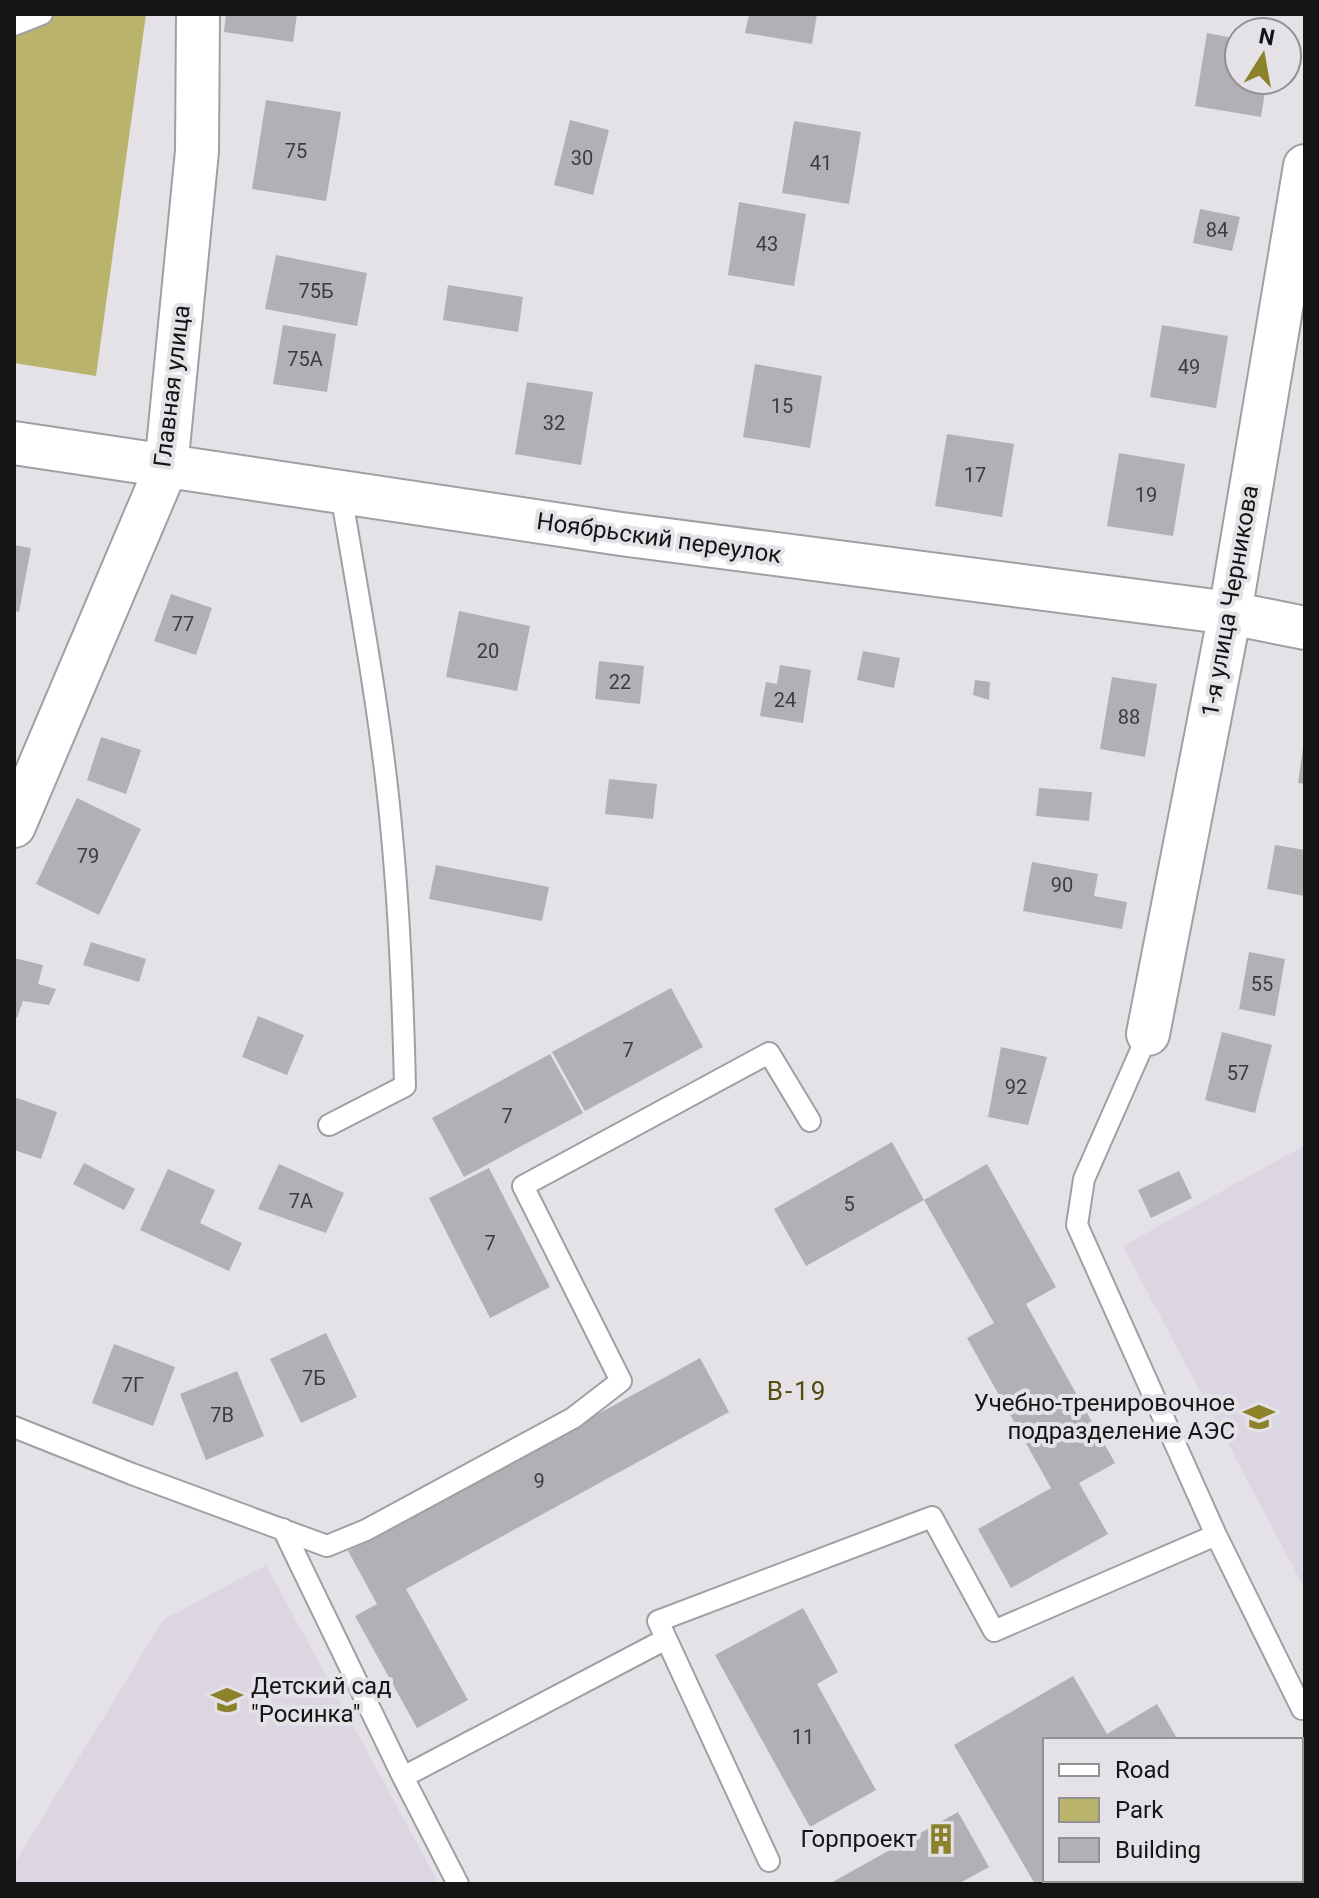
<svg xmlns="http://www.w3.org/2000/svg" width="1319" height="1898" font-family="Roboto,sans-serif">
<rect width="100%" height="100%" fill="#e4e2e7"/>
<!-- built -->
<path fill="#dbd6e1" d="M 1305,1145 L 1305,1589 L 1123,1246 Z
M 266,1565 L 439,1884 L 14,1884 L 14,1864 L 163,1620 Z"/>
<!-- green -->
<path fill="#bab36b" d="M 14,14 L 146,14 L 96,376 L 14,363 Z"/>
<!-- building -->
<path fill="#b2b0b4" d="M 226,14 L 297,14 L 293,42 L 224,32 Z
M 749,14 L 817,14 L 812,44 L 745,33 Z
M 1207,33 L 1239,39 L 1239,80 L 1267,80 L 1261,117 L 1195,106 Z
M 266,100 L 341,112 L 326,201 L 252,189 Z
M 570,120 L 609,130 L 593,195 L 554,185 Z
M 794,121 L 861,132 L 849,204 L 782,193 Z
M 739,202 L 806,214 L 794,286 L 728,275 Z
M 1200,209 L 1240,217 L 1232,251 L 1193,243 Z
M 276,255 L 367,273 L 357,326 L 265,309 Z
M 448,285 L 523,297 L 518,332 L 443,320 Z
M 283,325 L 336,334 L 327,392 L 273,384 Z
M 1162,325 L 1228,336 L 1216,408 L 1150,397 Z
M 755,364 L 822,376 L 810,448 L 743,437 Z
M 527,382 L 593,392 L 581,465 L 515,454 Z
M 947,434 L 1014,444 L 1002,517 L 935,506 Z
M 1119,453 L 1185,464 L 1173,536 L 1107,526 Z
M 14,545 L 31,548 L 19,612 L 14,611 Z
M 171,594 L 212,608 L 196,655 L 154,641 Z
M 459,611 L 530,626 L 517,691 L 446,677 Z
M 863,651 L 900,658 L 894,688 L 857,680 Z
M 599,661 L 644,666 L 640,704 L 595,699 Z
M 780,665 L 811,670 L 803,723 L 760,716 L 766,682 L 777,684 Z
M 1112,677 L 1157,684 L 1145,757 L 1100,749 Z
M 975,680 L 990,682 L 989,700 L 973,695 Z
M 101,737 L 141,750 L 126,794 L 87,780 Z
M 1303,747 L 1305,747 L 1305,784 L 1298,783 Z
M 609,779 L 657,784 L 653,819 L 605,814 Z
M 1039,788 L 1092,792 L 1089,821 L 1036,816 Z
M 77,798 L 141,829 L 99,915 L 36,884 Z
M 1275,845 L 1305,850 L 1305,896 L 1267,889 Z
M 1032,862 L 1098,874 L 1094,896 L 1127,902 L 1122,929 L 1023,911 Z
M 436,865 L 549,887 L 542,921 L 429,899 Z
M 91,942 L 146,959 L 139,982 L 83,965 Z
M 1249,952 L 1285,959 L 1275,1016 L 1239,1009 Z
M 14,958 L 43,965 L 38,984 L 56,989 L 49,1005 L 23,1001 L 17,1018 L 14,1017 Z
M 671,988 L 703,1047 L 585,1111 L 552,1052 Z
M 258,1016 L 304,1035 L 287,1075 L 242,1057 Z
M 1222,1032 L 1272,1045 L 1255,1113 L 1205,1100 Z
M 1001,1047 L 1047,1057 L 1028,1125 L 988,1117 Z
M 550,1054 L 583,1113 L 464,1177 L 432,1118 Z
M 14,1097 L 57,1112 L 41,1159 L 14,1150 Z
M 892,1142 L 924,1200 L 806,1266 L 774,1209 Z
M 84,1163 L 135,1189 L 124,1210 L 73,1184 Z
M 279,1164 L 344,1193 L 326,1233 L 258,1209 Z
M 987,1164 L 1056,1287 L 1026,1304 L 1115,1463 L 1079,1483 L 1108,1534 L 1011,1588 L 978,1529 L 1051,1488 L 967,1338 L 994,1323 L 924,1200 Z
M 489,1168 L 550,1287 L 490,1318 L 429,1198 Z
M 168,1169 L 215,1190 L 200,1223 L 242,1243 L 229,1271 L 140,1230 Z
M 1179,1171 L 1192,1198 L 1151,1218 L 1138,1190 Z
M 326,1333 L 357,1397 L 301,1423 L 270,1359 Z
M 114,1344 L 175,1367 L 153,1426 L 92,1403 Z
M 700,1358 L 729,1412 L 406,1589 L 468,1700 L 417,1728 L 355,1616 L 377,1604 L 348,1551 Z
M 237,1371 L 264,1436 L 206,1460 L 180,1394 Z
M 803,1608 L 838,1672 L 817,1684 L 876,1790 L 810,1827 L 715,1655 Z
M 1073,1676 L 1107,1734 L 1157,1704 L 1178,1740 L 1045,1740 L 1045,1880 L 1035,1884 L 954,1745 Z
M 958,1812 L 989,1867 L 958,1884 L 829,1884 Z"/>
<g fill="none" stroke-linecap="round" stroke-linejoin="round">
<defs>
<path id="lane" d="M 14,25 L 42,14
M 1148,1034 L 1084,1179 L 1077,1225 L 1216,1535 L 1302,1709
M 329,1125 L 405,1086 C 403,1003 400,919 392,836 C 382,721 360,607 341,493
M 14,1427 L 132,1474 L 327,1546 L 366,1530 L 573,1418 L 621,1381 L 523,1186 L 769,1053 L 810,1121
M 283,1529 L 403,1777 L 666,1639
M 403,1777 L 458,1884
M 769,1861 L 658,1621 L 932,1517 L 994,1631 L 1216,1535"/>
<path id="street" d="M 14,443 L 621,534 L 1230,613 L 1305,628
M 14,826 L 166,468 L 197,151 L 198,14
M 1148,1034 L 1230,613 L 1305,166
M 1301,1813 L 1305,1811
M 1301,1853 L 1305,1851
M 1169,1884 L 1177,1880
M 1245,1884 L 1252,1880"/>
</defs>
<!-- lane casing -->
<use href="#lane" stroke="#a19fa3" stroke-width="24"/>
<!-- street casing -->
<use href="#street" stroke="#a19fa3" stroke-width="46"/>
<!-- lane -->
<use href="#lane" stroke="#fff" stroke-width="20"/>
<!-- street -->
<use href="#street" stroke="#fff" stroke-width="42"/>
</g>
<!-- icons -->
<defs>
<symbol id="university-bare" viewBox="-9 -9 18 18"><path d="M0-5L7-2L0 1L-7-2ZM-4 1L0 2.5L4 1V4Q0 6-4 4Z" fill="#8c822a" stroke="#e4e2e7" stroke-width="2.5" paint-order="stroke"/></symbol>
<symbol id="school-bare" viewBox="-9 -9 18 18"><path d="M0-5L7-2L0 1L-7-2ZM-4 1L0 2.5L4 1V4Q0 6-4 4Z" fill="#8c822a" stroke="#e4e2e7" stroke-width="2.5" paint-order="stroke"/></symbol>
<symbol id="building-bare" viewBox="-9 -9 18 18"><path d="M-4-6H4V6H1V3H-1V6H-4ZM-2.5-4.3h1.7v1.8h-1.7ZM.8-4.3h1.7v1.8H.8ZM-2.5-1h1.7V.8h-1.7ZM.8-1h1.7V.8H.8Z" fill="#8c822a" stroke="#e4e2e7" stroke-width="2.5" paint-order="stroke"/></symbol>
</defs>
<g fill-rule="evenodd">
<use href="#university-bare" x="1237" y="1395" width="44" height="44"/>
<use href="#school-bare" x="205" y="1678" width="44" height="44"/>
<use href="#building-bare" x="919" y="1817" width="44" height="44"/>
</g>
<g text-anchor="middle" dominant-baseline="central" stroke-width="8" stroke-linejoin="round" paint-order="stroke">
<!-- number labels -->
<g font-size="20" fill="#3c3c3e">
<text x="296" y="151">75</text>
<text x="582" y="158">30</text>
<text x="821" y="163">41</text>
<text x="1217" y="230">84</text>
<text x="767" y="244">43</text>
<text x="316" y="291">75Б</text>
<text x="305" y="359">75А</text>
<text x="1189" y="367">49</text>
<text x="782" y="406">15</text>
<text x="554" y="423">32</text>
<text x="975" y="475">17</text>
<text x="1146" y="495">19</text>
<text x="183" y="624">77</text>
<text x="488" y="651">20</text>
<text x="620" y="682">22</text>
<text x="785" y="700">24</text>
<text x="1129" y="717">88</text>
<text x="88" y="856">79</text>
<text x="1062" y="885">90</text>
<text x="1262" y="984">55</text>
<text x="628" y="1050">7</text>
<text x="1238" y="1073">57</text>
<text x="1016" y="1087">92</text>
<text x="507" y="1116">7</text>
<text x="301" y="1201">7А</text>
<text x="849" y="1204">5</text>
<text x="490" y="1243">7</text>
<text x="314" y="1378">7Б</text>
<text x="133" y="1385">7Г</text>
<text x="222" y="1415">7В</text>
<text x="539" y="1481">9</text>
<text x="803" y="1737">11</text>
</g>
<!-- street labels -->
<g font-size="24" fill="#151516" stroke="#e4e2e7">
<text transform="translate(172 386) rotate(-83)">Главная улица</text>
<text transform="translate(659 538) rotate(8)">Ноябрьский переулок</text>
<text transform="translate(1230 601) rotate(-80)">1-я улица Черникова</text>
</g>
<!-- poi labels -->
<g font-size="24" fill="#151516" stroke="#e4e2e7" text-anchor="end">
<text x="1235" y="1403">Учебно-тренировочное<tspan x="1235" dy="28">подразделение АЭС</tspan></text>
<text x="251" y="1686" text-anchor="start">Детский сад<tspan x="251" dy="28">"Росинка"</tspan></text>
<text x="917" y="1839">Горпроект</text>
</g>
<!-- neighbourhood labels -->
<g font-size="26" letter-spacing="2" fill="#534c0c" stroke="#e4e2e7">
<text x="797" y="1391">В-19</text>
</g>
</g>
<!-- border -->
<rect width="1319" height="1898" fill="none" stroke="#151516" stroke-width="32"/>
<!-- legend -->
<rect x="1043" y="1738" width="260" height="144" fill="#e4e2e7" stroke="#919093" stroke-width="2"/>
<rect x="1059" y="1764" width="40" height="12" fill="#ffffff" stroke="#919093" stroke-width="2"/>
<text x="1115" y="1778" font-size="24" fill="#151516">Road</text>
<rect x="1059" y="1798" width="40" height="24" fill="#bab36b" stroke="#919093" stroke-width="2"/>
<text x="1115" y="1818" font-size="24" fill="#151516">Park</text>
<rect x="1059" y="1838" width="40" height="24" fill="#b2b0b4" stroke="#919093" stroke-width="2"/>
<text x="1115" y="1858" font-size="24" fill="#151516">Building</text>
<!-- north arrow -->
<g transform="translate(1263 56) rotate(11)"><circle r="38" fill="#e4e2e7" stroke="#919093" stroke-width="2"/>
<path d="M0-6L14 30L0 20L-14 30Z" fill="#8c822a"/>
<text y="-12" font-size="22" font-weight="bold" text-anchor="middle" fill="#151516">N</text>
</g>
</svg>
